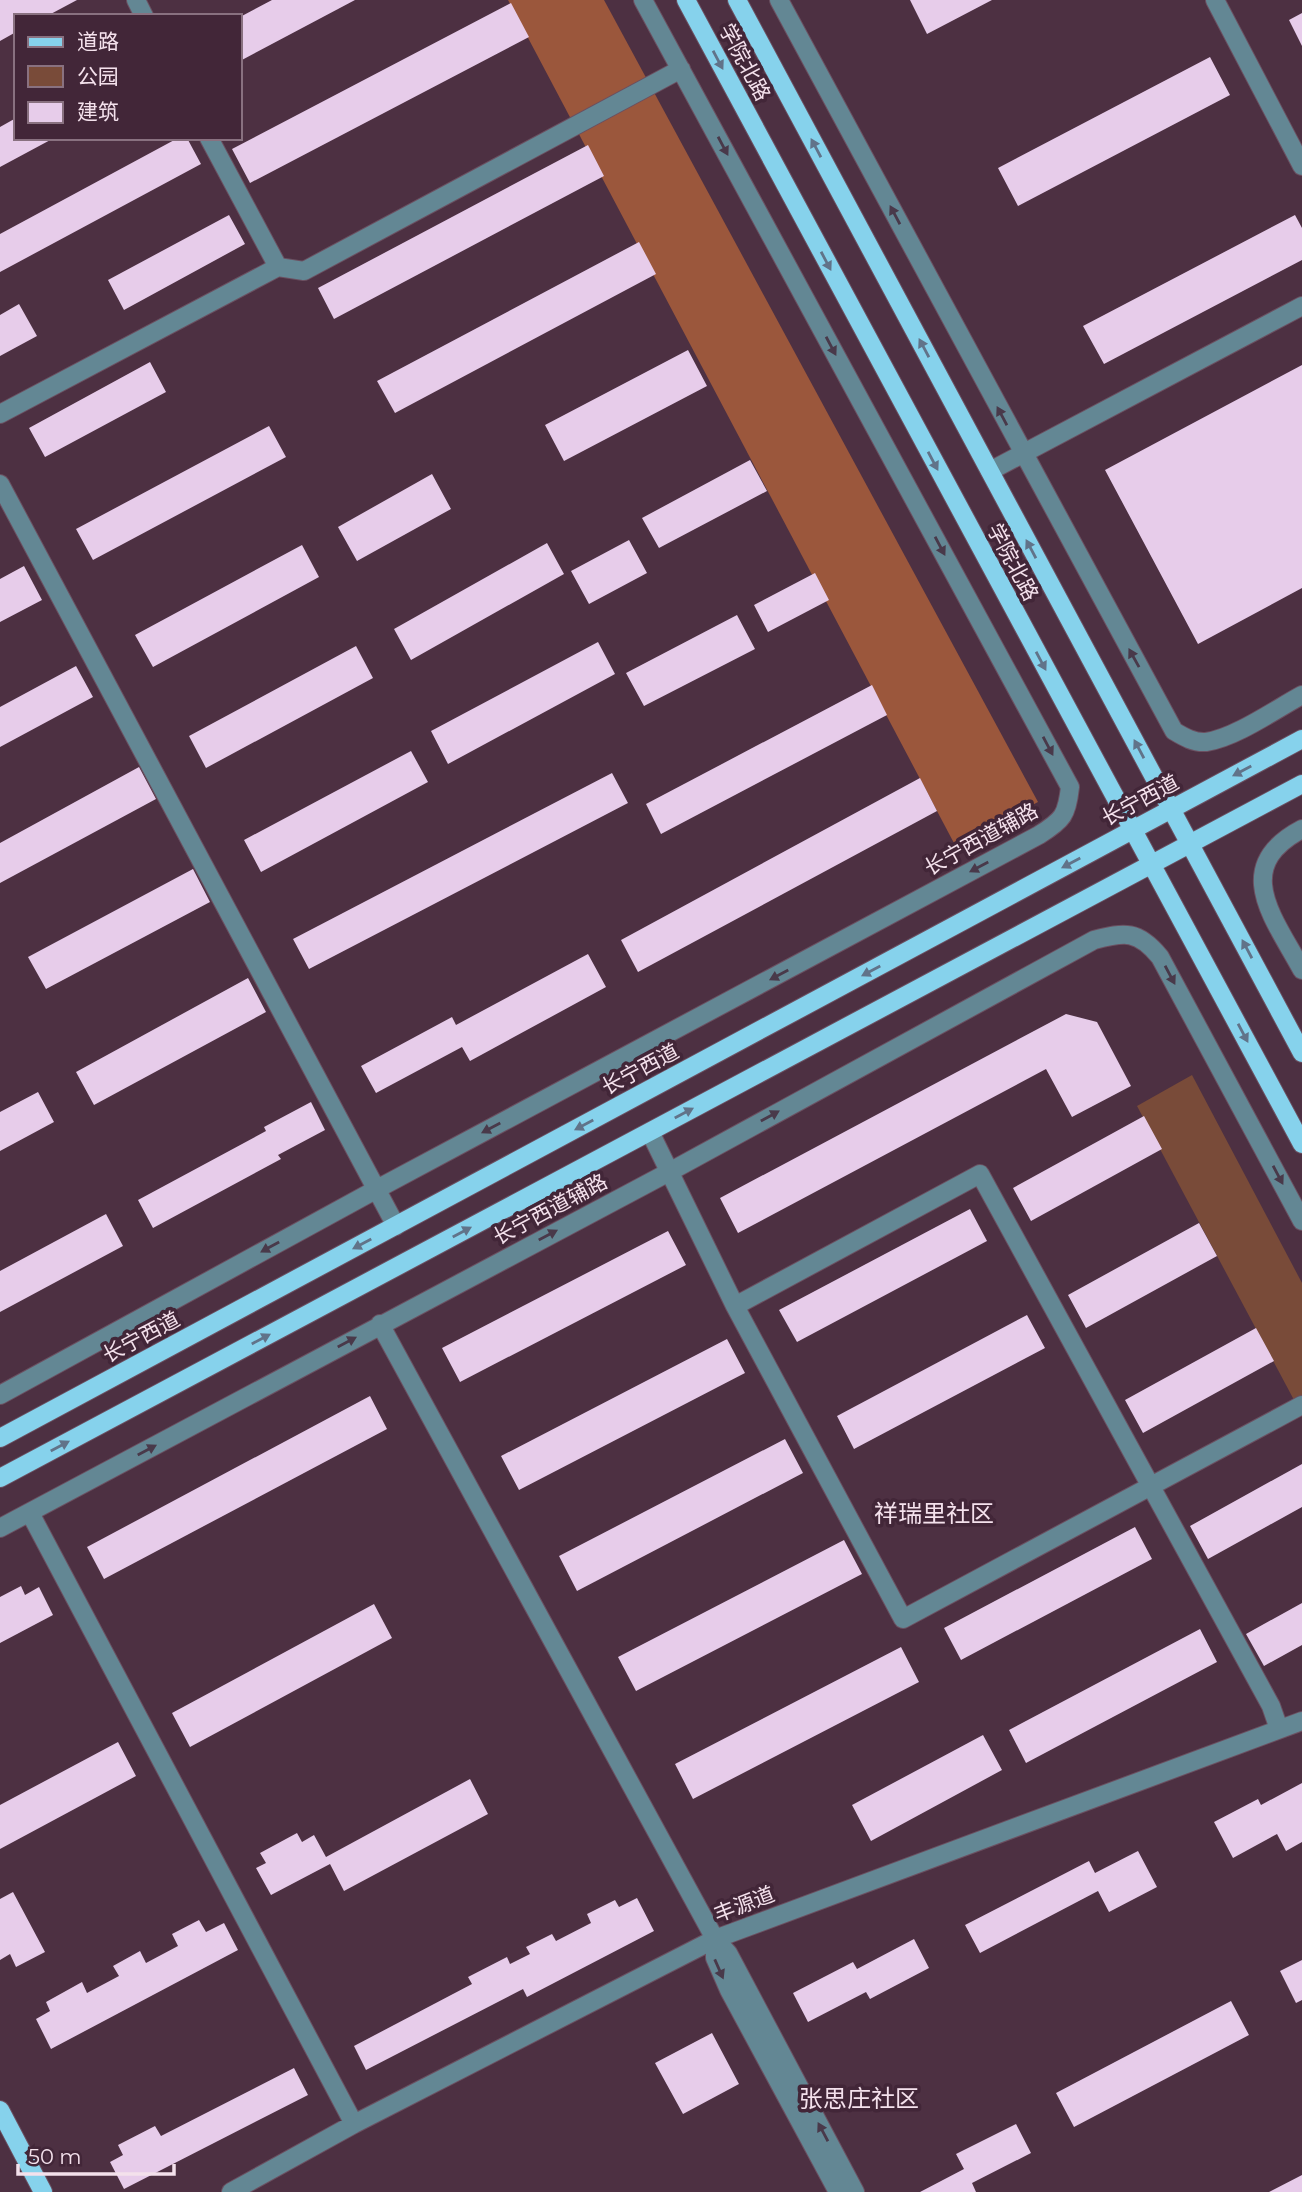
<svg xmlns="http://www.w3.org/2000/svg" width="1302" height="2192" font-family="Montserrat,'Noto Sans SC',sans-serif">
<rect width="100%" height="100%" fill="#4d3042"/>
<!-- green -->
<path fill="#794b39" d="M 1192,1075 L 1302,1283 L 1302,1415 L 1137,1106 Z"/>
<!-- forest -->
<path fill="#9b573c" d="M 508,0 L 604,0 L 1038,802 L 955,845 Z"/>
<!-- building -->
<path fill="#e7ccea" d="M 0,0 L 77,0 L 47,16 L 16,16 L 16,32 L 0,41 Z
M 272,0 L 355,0 L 240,61 L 240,17 Z
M 910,0 L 992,0 L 927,34 Z
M 511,3 L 529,37 L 250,183 L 232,149 Z
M 1302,13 L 1302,46 L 1289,20 Z
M 1210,57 L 1230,95 L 1018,206 L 998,168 Z
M 16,118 L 16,138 L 54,138 L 0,167 L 0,127 Z
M 178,138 L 187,138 L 201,164 L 0,272 L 0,234 Z
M 588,145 L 604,176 L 334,319 L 318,288 Z
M 229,215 L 245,244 L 124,310 L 108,280 Z
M 1295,215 L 1302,228 L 1302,260 L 1104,364 L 1083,326 Z
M 639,242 L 656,274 L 395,413 L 377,381 Z
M 19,304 L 37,336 L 0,356 L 0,315 Z
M 688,350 L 707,386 L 564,461 L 545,425 Z
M 150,362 L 166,392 L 45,457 L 29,428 Z
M 1302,365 L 1302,588 L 1198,644 L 1105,470 Z
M 269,426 L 286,457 L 93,560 L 76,529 Z
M 750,460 L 767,491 L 659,548 L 642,518 Z
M 432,474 L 451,509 L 357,561 L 338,527 Z
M 629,540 L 647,573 L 589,604 L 571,571 Z
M 547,543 L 564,574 L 411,660 L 394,629 Z
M 302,545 L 319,577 L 153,667 L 135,635 Z
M 24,566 L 42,600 L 0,622 L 0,579 Z
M 815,573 L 829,600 L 768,632 L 754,605 Z
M 737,615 L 755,649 L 644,706 L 626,673 Z
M 598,642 L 615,674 L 448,764 L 431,731 Z
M 356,646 L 373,678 L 206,768 L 189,736 Z
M 76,666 L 93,697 L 0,747 L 0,707 Z
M 872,685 L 887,715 L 661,834 L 646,804 Z
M 411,751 L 428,782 L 261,872 L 244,840 Z
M 139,767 L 156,799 L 0,883 L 0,843 Z
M 612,773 L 628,803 L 309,969 L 293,939 Z
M 920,778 L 937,811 L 638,972 L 621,940 Z
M 193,869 L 210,902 L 46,989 L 28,957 Z
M 588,954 L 606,987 L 470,1061 L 462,1047 L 376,1093 L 361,1066 L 452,1017 L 456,1025 Z
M 248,978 L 266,1012 L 94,1105 L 76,1072 Z
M 1066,1014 L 1097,1022 L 1131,1086 L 1072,1117 L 1046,1069 L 738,1233 L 720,1198 Z
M 38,1092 L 54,1122 L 0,1151 L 0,1112 Z
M 311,1102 L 325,1130 L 278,1155 L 281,1159 L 153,1228 L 138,1200 L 266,1131 L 264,1127 Z
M 1144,1116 L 1162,1149 L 1031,1221 L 1013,1188 Z
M 970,1209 L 987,1241 L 797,1342 L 779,1310 Z
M 106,1214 L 123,1246 L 0,1312 L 0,1271 Z
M 1199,1223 L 1217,1256 L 1086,1328 L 1068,1295 Z
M 668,1231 L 686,1265 L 460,1382 L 442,1348 Z
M 1027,1315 L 1045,1348 L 854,1449 L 837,1416 Z
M 1256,1328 L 1274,1361 L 1143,1433 L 1125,1400 Z
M 727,1339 L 745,1373 L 519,1490 L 501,1456 Z
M 370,1396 L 387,1429 L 104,1579 L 87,1547 Z
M 785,1439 L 803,1473 L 577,1591 L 559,1556 Z
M 1302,1464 L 1302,1507 L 1208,1559 L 1190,1526 Z
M 1135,1527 L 1152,1559 L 961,1660 L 944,1628 Z
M 844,1540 L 862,1574 L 636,1691 L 618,1657 Z
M 21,1586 L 25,1595 L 39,1587 L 53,1615 L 0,1643 L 0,1597 Z
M 1302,1603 L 1302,1645 L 1264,1666 L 1246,1634 Z
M 374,1604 L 392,1638 L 190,1747 L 172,1713 Z
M 1200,1629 L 1217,1662 L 1026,1763 L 1009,1730 Z
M 901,1647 L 919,1682 L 693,1799 L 675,1764 Z
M 983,1735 L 1002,1770 L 871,1841 L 852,1805 Z
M 118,1742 L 136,1776 L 0,1849 L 0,1805 Z
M 470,1779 L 488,1814 L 344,1891 L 330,1864 L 271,1895 L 256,1868 L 266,1863 L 260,1853 L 297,1833 L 302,1842 L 314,1835 L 326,1857 Z
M 1302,1783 L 1302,1842 L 1286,1851 L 1277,1834 L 1233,1858 L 1214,1822 L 1258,1799 L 1261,1805 Z
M 1138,1851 L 1157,1887 L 1109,1912 L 1098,1891 L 980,1953 L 965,1925 L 1089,1861 L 1095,1873 Z
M 13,1892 L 45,1952 L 16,1967 L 10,1954 L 0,1960 L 0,1899 Z
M 637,1898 L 654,1931 L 527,1997 L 523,1989 L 366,2070 L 354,2046 L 472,1984 L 468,1977 L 507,1957 L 510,1964 L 530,1954 L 526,1947 L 552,1934 L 556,1941 L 591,1923 L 587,1914 L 615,1900 L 619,1907 Z
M 199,1920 L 206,1932 L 224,1923 L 238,1950 L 51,2049 L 36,2019 L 50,2011 L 46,2002 L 82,1982 L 87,1993 L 119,1976 L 113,1966 L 140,1951 L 146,1963 L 178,1946 L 172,1934 Z
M 914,1939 L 929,1968 L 870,1999 L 866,1992 L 808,2022 L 793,1993 L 853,1962 L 857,1969 Z
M 1302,1960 L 1302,2000 L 1296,2003 L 1280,1971 Z
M 1231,2001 L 1249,2035 L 1074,2127 L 1056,2093 Z
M 712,2033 L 739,2084 L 683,2114 L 655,2063 Z
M 294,2068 L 308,2095 L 124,2189 L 110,2162 L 123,2155 L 118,2145 L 155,2126 L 161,2136 Z
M 1016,2124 L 1031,2153 L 972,2183 L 976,2192 L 920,2192 L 964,2169 L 956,2154 Z
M 1302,2175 L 1302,2192 L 1269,2192 Z"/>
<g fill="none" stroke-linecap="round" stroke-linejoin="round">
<defs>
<path id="minor" d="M 136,0 L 144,16
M 779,0 L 1174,731 C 1184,737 1194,743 1206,742 C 1235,738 1276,709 1302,695
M 1215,0 L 1302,166
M 278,267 L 304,271 L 681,69
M 0,414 L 278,267 L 209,138
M 990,471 L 1302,306
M 0,484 L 396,1226
M 1302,829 C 1230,867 1274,918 1302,970
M 650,1132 L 735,1306 L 903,1619 L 1302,1405
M 735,1306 L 980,1174 L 1271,1706 L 1279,1729
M 380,1324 L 715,1939
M 0,1395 L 377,1189 L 1039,835 C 1063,820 1067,815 1070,787 L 643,0
M 30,1513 L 354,2124
M 0,1528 L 671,1171 L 1094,940 C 1125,932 1138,930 1160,957 L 1302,1221
M 231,2192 L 354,2124 L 715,1939 L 1302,1721
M 838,2192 L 729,1990 L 715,1958 L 715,1939 L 728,1953 L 855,2192"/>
<path id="major" d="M 686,0 L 1302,1144
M 737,0 L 1302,1053
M 0,1438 L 1302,739
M 0,1478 L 1302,784
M 0,2110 L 43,2192"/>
</defs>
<!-- minor casing -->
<use href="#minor" stroke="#6b5061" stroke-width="20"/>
<!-- major casing -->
<use href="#major" stroke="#6b5061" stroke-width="20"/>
<!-- minor -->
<use href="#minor" stroke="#638794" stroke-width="18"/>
<!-- major -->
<use href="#major" stroke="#86d2ec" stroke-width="18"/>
</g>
<!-- one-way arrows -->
<defs><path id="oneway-solid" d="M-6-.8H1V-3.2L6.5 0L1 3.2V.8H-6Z" transform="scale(1.75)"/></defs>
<g fill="#617389">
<use href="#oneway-solid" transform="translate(718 60) rotate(62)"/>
<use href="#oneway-solid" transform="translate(816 148) rotate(-118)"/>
<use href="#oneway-solid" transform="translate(826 261) rotate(62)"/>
<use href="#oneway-solid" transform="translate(924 348) rotate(-118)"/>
<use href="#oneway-solid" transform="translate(933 461) rotate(62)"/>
<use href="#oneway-solid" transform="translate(1031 549) rotate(-118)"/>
<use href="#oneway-solid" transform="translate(1041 661) rotate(62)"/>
<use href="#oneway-solid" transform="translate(1139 749) rotate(-118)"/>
<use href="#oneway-solid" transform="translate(1242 771) rotate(152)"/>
<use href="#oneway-solid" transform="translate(1071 863) rotate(152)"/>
<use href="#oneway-solid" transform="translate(1247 949) rotate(-118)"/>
<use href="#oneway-solid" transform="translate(871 971) rotate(152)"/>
<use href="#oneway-solid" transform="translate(1243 1033) rotate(62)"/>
<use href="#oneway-solid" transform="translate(684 1113) rotate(-28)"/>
<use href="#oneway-solid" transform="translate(584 1125) rotate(152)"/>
<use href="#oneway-solid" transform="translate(462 1232) rotate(-28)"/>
<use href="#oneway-solid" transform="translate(362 1244) rotate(152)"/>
<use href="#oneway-solid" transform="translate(261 1339) rotate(-28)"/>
<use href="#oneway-solid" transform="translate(60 1446) rotate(-28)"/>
</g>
<g fill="#49394a">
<use href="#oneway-solid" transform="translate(723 146) rotate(62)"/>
<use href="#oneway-solid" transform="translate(895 215) rotate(-118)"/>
<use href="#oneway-solid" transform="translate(831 346) rotate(62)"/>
<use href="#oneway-solid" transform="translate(1002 416) rotate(-118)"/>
<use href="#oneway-solid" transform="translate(940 546) rotate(62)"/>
<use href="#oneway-solid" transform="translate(1134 658) rotate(-119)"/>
<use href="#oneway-solid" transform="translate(1048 746) rotate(62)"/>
<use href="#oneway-solid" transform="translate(979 867) rotate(152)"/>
<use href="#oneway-solid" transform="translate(779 975) rotate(152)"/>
<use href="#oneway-solid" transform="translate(1170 975) rotate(62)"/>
<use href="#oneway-solid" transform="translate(770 1116) rotate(-29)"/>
<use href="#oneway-solid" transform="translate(491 1128) rotate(152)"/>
<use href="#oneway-solid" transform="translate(1278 1175) rotate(62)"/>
<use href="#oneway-solid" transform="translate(548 1235) rotate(-28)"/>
<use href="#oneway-solid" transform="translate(270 1247) rotate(151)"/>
<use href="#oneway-solid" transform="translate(347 1342) rotate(-28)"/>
<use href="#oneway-solid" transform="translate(147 1450) rotate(-28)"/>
<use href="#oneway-solid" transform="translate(719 1969) rotate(66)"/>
<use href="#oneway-solid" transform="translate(823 2132) rotate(-118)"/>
</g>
<g text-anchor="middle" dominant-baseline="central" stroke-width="7" stroke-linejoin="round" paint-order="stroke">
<!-- street labels -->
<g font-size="21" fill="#f4e1ec" stroke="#422638">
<text transform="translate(745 62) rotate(62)">学院北路</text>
<text transform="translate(1013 562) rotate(62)">学院北路</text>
<text transform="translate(1140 800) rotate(-28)">长宁西道</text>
<text transform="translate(981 839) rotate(-29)">长宁西道辅路</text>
<text transform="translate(640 1069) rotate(-28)">长宁西道</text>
<text transform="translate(550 1209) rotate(-28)">长宁西道辅路</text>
<text transform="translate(141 1337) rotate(-28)">长宁西道</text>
<text transform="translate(744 1904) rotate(-21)">丰源道</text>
</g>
<!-- quarter labels -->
<g font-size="24" fill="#f4e1ec" stroke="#422638">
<text x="934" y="1513">祥瑞里社区</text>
<text x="859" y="2098">张思庄社区</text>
</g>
</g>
<!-- legend -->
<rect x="14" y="14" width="228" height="126" fill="#422638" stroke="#897180" stroke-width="2"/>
<rect x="28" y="37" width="35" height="10" fill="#86d2ec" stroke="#897180" stroke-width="2"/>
<text x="77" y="49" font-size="21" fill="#f4e1ec">道路</text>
<rect x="28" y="66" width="35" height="21" fill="#794b39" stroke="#897180" stroke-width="2"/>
<text x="77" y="84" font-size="21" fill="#f4e1ec">公园</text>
<rect x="28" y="102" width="35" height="21" fill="#e7ccea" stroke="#897180" stroke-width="2"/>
<text x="77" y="119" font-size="21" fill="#f4e1ec">建筑</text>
<!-- scale -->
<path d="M18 2164v10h156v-10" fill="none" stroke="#f4e1ec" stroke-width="3.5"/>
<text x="28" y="2164" font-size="21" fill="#f4e1ec" stroke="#422638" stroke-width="5" paint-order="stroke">50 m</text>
</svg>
